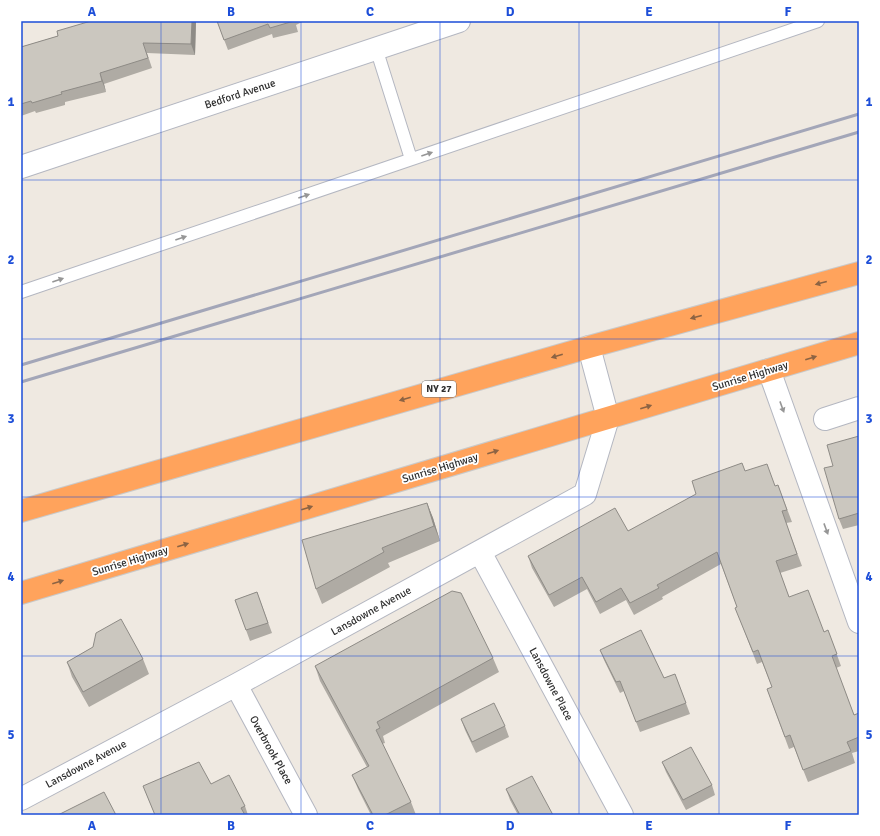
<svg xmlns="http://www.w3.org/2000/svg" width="880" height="836" font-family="Signika,sans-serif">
<rect width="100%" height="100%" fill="#efe9e1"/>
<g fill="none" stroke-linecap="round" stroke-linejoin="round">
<defs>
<path id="lane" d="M 376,48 L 411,159
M 21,292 L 818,21"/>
<path id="street" d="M 21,167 L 459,21
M 769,370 L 859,622
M 825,419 L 859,408
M 480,552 L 622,815
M 236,685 L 306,815
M 21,799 L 236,685 L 585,494 L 608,418 L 589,347"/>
<path id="highway" d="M 21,511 L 589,347 L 859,273
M 21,593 L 859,343"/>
</defs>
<!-- lane casing -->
<use href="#lane" stroke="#b4b7c1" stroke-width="14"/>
<!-- street casing -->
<use href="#street" stroke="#b4b7c1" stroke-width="24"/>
<!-- highway casing -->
<use href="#highway" stroke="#c9c9c9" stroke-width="24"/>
<!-- lane -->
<use href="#lane" stroke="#fff" stroke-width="12"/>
<!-- street -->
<use href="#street" stroke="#fff" stroke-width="22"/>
<!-- highway -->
<use href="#highway" stroke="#ffa35c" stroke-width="22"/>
<!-- rail -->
<path stroke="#a3a6b8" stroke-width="3" d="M 21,365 L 859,114
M 21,382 L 859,132"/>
</g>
<!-- wall -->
<path fill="#afaba4" d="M 91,21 L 196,21 L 195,55 L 147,53 L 152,68 L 104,84 L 106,92 L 65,102 L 65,105 L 36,113 L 35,111 L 21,116 L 21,47 L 58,36 Z
M 217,21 L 304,21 L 296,25 L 298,32 L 273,38 L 272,34 L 228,50 Z
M 859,436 L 859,525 L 843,529 L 839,519 L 833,466 Z
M 745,471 L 775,486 L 778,485 L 792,522 L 786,523 L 802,566 L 780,573 L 789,597 L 824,632 L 828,630 L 841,666 L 836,668 L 854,715 L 859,713 L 859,751 L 852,753 L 855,763 L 808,782 L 794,747 L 789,749 L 767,689 L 772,687 L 762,662 L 757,664 L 740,620 L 737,607 L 721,564 L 662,597 L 663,599 L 634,615 L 626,600 L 600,614 L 587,589 L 554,607 L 532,568 L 528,556 L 628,531 Z
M 427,503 L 433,518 L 440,541 L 388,563 L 390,567 L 322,604 L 316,589 Z
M 257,592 L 272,633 L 250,641 L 235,600 Z
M 93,647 L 143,659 L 149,674 L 89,707 L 72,677 L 67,662 Z
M 600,650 L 664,678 L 675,674 L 690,714 L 640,732 L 624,691 L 620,693 L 604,660 Z
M 493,658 L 499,672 L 383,736 L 385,743 L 382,744 L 411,802 L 416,815 L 371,815 L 358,789 L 352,775 L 367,767 L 320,681 L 315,666 Z
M 461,719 L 505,726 L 509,737 L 476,753 L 465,730 Z
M 662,762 L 712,785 L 715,795 L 686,810 L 666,772 Z
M 211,784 L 245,806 L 248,815 L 155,815 L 143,786 Z
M 506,789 L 553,815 L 518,815 L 510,800 Z"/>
<!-- shaded-wall -->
<path fill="#8e8b86" d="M 192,21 L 196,21 L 195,55 L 191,44 Z
M 100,73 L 104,84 L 106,92 L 102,81 Z
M 427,503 L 433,518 L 440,541 L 434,526 Z"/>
<!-- building -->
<path fill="#cbc7bf" stroke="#8e8b86" d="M 91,21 L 192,21 L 191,44 L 143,43 L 148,58 L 100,73 L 102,81 L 61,92 L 62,94 L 32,103 L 31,101 L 21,104 L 21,47 L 58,36 L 57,31 Z
M 217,21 L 294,21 L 270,28 L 268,24 L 224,40 Z
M 859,436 L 859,513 L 839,519 L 824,468 L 833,466 L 827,445 Z
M 742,463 L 745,471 L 767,464 L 775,486 L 778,485 L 787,510 L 782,511 L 797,554 L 776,561 L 789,597 L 808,590 L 824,632 L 828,630 L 837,654 L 832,656 L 854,715 L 859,713 L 859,737 L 847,742 L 851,751 L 803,770 L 790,735 L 785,737 L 767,689 L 772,687 L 758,650 L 753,652 L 735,608 L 737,607 L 717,552 L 657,585 L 659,588 L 630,603 L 621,588 L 596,602 L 582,577 L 549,595 L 528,556 L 615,508 L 628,531 L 696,494 L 692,481 Z
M 427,503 L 434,526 L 382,548 L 384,552 L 316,589 L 302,540 Z
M 452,591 L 461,593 L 493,658 L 377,722 L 380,728 L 376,730 L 411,802 L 385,815 L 373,815 L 352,775 L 369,766 L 315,666 Z
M 257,592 L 268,623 L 246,630 L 235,600 Z
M 121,619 L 143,659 L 83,692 L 67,662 L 93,647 L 96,633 Z
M 641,630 L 664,678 L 675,674 L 686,703 L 636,722 L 620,681 L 616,682 L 600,650 Z
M 494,703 L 505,726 L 472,742 L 461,719 Z
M 691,747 L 712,785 L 683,800 L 662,762 Z
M 199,762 L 211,784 L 229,775 L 245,806 L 241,808 L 245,815 L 155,815 L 143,786 Z
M 532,776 L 553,815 L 520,815 L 506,789 Z
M 104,792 L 116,815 L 58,815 Z"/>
<!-- one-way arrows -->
<defs><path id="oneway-solid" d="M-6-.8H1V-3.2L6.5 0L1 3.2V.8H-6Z"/></defs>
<g fill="#969696">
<use href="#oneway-solid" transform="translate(427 154) rotate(-19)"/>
<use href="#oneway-solid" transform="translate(304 196) rotate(-19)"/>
<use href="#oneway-solid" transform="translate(181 238) rotate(-19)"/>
<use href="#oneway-solid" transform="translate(58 280) rotate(-19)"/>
<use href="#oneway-solid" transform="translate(782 407) rotate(70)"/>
<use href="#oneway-solid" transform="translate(826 529) rotate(70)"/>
</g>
<g fill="#8c6343">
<use href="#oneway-solid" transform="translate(821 283) rotate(165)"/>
<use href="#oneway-solid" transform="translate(696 317) rotate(165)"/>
<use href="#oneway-solid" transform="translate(557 356) rotate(164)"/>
<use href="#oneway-solid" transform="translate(811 358) rotate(-17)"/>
<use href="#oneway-solid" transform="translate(405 399) rotate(164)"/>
<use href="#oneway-solid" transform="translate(646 407) rotate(-17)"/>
<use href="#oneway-solid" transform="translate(493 452) rotate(-17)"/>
<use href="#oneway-solid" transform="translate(307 508) rotate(-17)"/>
<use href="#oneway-solid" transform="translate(183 545) rotate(-17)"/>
<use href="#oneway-solid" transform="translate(58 582) rotate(-17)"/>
</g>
<!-- grid -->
<path fill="none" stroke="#1d4ed8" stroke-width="1" stroke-opacity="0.55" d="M 161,21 L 161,815M 301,21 L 301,815M 440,21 L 440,815M 579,21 L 579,815M 719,21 L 719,815M 21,180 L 859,180M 21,339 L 859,339M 21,497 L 859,497M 21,656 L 859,656"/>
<g text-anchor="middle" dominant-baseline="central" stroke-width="3.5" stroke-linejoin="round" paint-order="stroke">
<!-- shield labels -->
<rect fill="#fff" stroke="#6d6d6d" stroke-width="1" x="422" y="381" width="34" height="16" rx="3"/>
<g font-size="10" font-weight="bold" fill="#2e2e2e">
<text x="439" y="389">NY 27</text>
</g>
<!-- street labels -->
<g font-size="11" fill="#2e2e2e" stroke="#fff">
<text transform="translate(240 94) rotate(-18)">Bedford Avenue</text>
<text transform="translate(750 376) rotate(-17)">Sunrise Highway</text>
<text transform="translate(440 468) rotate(-17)">Sunrise Highway</text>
<text transform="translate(130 561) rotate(-17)">Sunrise Highway</text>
<text transform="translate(371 611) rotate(-29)">Lansdowne Avenue</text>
<text transform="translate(551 684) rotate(62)">Lansdowne Place</text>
<text transform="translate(271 750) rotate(61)">Overbrook Place</text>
<text transform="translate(86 764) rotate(-28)">Lansdowne Avenue</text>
</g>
</g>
<!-- border -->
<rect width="880" height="836" fill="none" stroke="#ffffff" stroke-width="44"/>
<rect x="22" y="22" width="836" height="792" fill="none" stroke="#1d4ed8" stroke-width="1.5"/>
<g font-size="13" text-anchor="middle" font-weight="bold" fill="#1d4ed8">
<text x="92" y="16">A</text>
<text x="231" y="16">B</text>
<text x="370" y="16">C</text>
<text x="510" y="16">D</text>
<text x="649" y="16">E</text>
<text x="788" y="16">F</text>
<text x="11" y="106">1</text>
<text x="869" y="106">1</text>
<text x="11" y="264">2</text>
<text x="869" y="264">2</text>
<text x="11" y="423">3</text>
<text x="869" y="423">3</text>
<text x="11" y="581">4</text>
<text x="869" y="581">4</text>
<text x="11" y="739">5</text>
<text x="869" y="739">5</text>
<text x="92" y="830">A</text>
<text x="231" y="830">B</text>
<text x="370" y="830">C</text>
<text x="510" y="830">D</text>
<text x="649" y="830">E</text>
<text x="788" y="830">F</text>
</g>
</svg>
